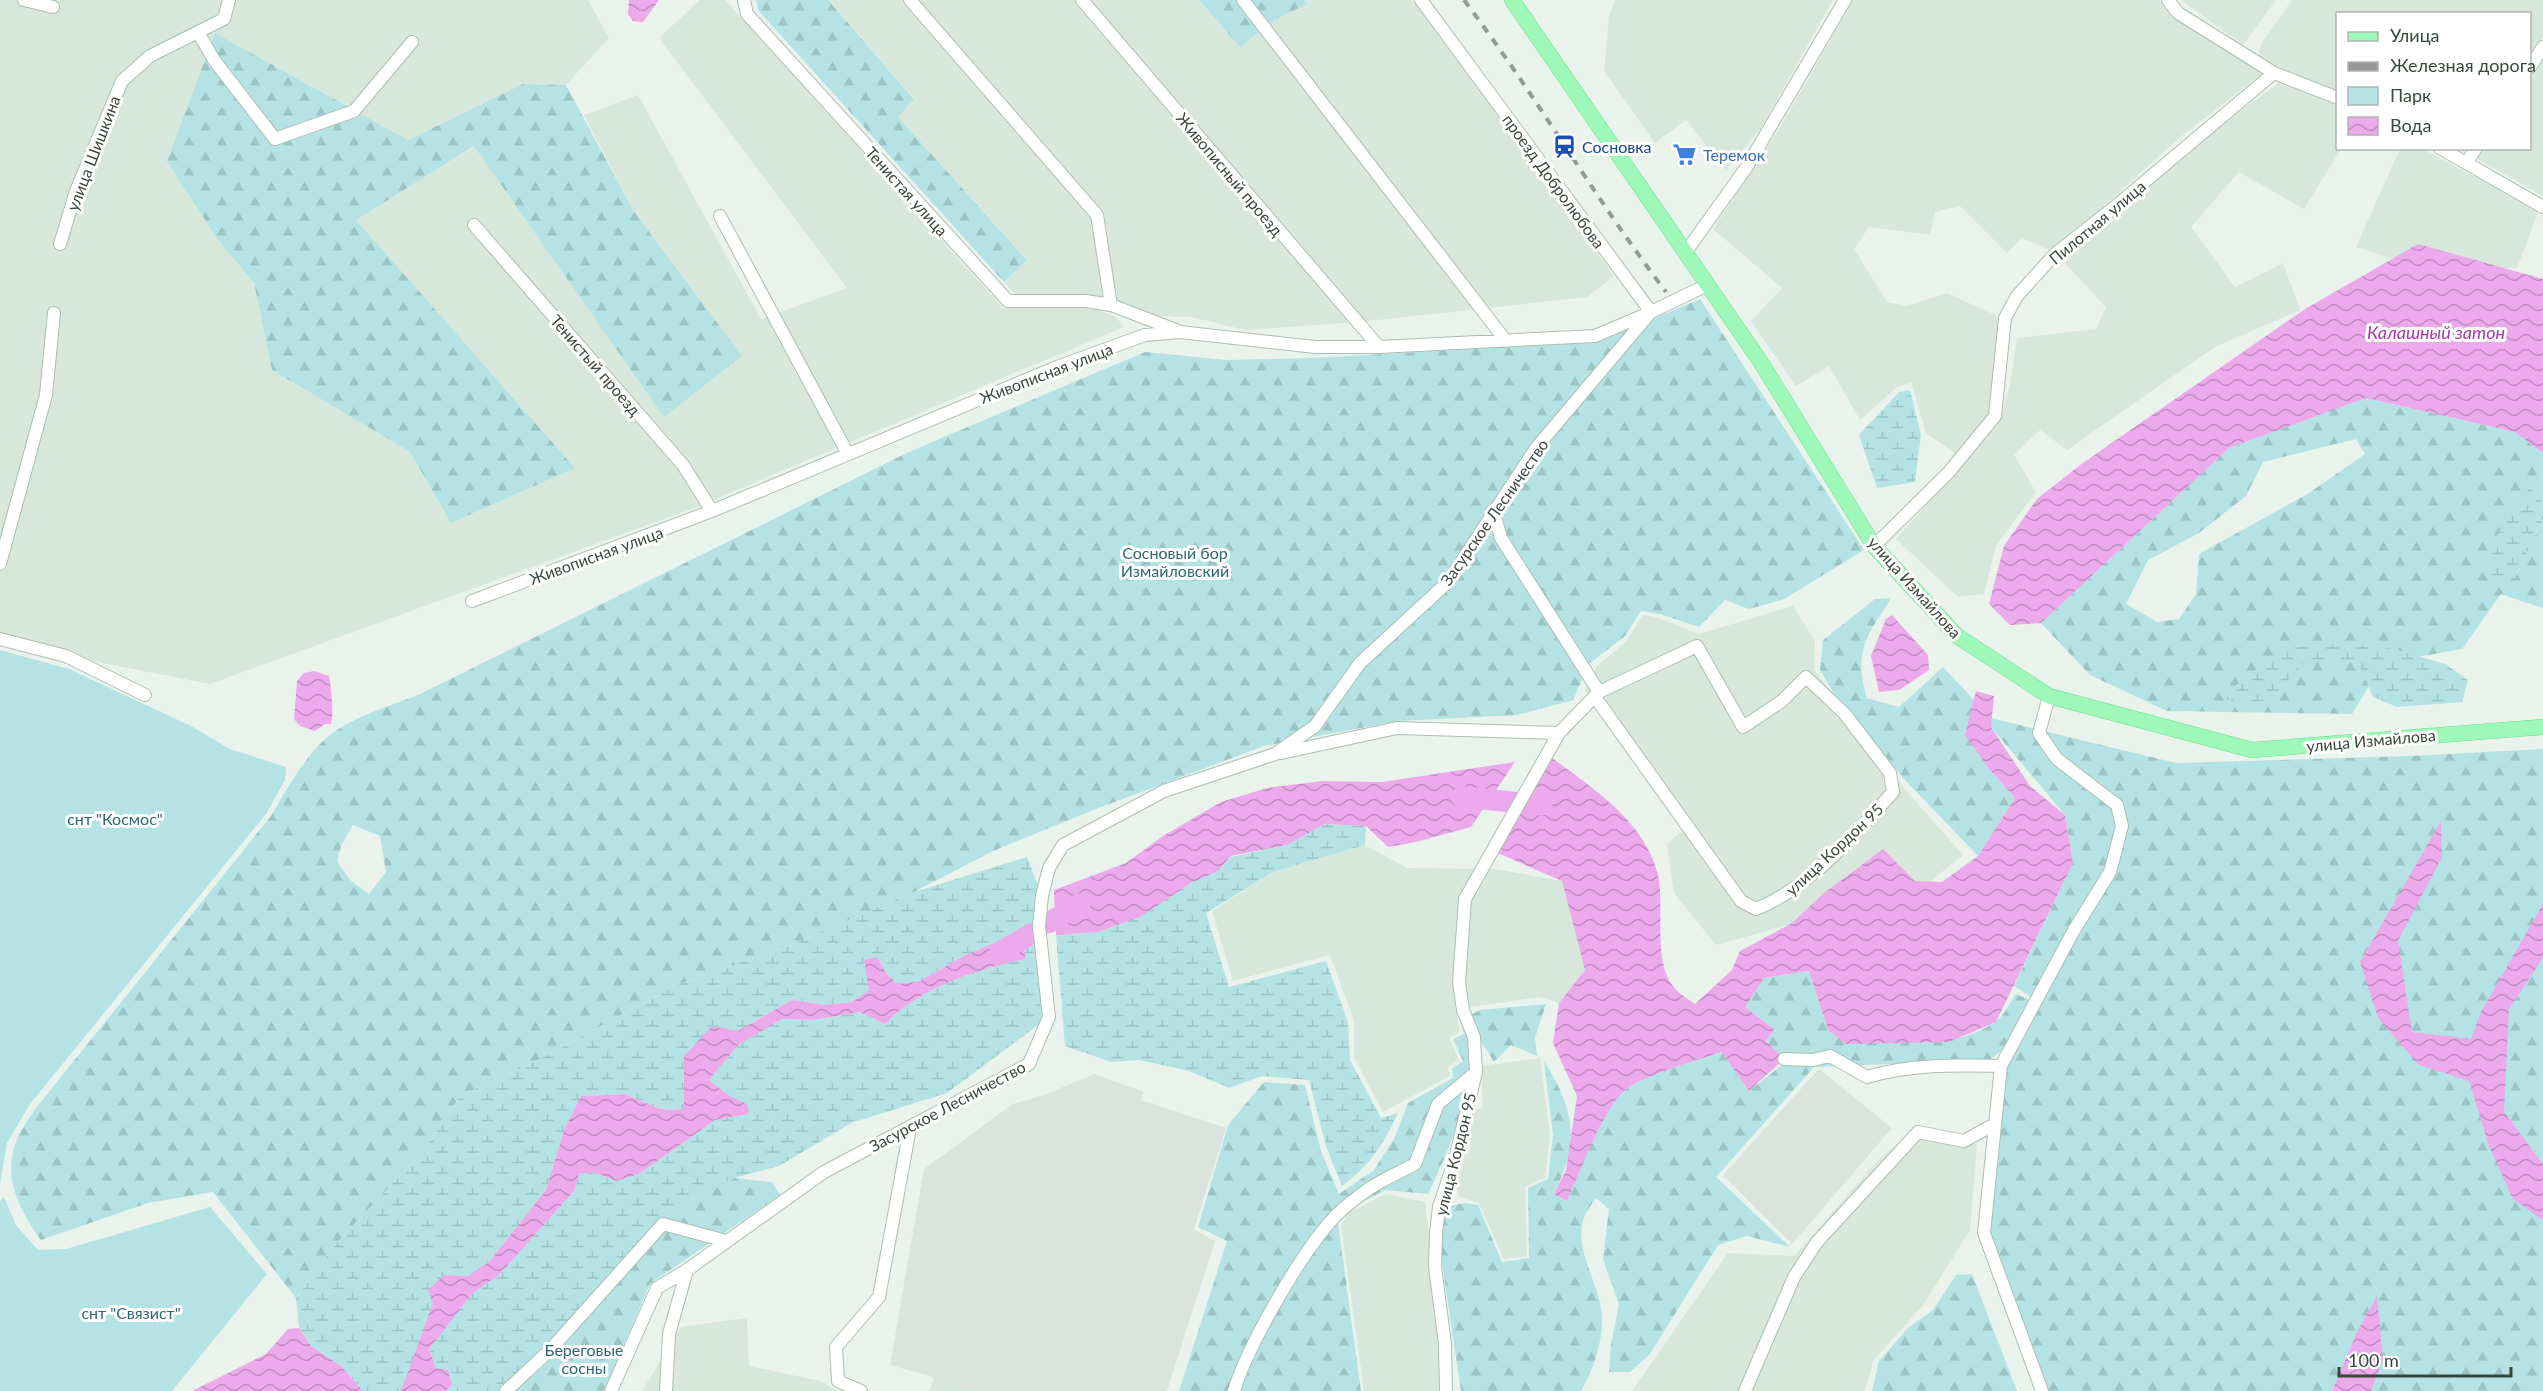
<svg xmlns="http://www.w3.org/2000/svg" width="2543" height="1391" font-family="Lato,sans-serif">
<defs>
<pattern id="forest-firs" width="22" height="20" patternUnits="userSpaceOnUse" patternTransform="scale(1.5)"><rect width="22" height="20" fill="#b5e3e5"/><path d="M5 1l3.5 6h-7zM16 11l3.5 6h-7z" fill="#9cc4c5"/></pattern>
<pattern id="wetland-marsh" width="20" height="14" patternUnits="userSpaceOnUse" patternTransform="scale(1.5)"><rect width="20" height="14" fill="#b5e3e5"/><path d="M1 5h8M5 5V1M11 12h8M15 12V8" fill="none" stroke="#9cc4c5"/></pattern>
<pattern id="water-waves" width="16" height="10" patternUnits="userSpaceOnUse" patternTransform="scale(1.5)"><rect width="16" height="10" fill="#eca9ec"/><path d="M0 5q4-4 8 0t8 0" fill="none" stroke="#c08bc0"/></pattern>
</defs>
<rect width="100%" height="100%" fill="#e9f3ec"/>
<!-- residential -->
<path fill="#d7e7dc" d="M 0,0 L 588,0 L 609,38 L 566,85 L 523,84 L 408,140 L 215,33 L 218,240 L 254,283 L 272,370 L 410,452 L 451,523 L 575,468 L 355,220 L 475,146 L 664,416 L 700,299 L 633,210 L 584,115 L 638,95 L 761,319 L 847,288 L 659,38 L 700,0 L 725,0 L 1003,308 L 1087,306 L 1115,316 L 1124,327 L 689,510 L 210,684 L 0,643 Z
M 828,0 L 1199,0 L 1240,47 L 1276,19 L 1306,4 L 1304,0 L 1412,0 L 1614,276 L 1587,297 L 1359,322 L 1245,330 L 1191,317 L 1158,316 L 1105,297 L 1018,297 L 1004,282 L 1027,259 L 897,116 L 914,98 Z
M 1615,0 L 1833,0 L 1761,128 L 1726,170 L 1686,120 L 1655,143 L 1604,71 L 1609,17 Z
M 1853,0 L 2160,0 L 2174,18 L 2263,73 L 2179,138 L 2095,214 L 2049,250 L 2022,238 L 2007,253 L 1960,206 L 1935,212 L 1930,235 L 1869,227 L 1854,249 L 1887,302 L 1907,306 L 1947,293 L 1997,316 L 2000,343 L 1991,415 L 1955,453 L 1926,433 L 1911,382 L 1896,388 L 1860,420 L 1829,366 L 1796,386 L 1751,321 L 1782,288 L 1713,229 L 1778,131 Z
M 2181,0 L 2276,0 L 2243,45 Z
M 2292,0 L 2543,0 L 2543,37 L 2530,57 L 2530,14 L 2338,14 L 2337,94 L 2258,57 L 2261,44 Z
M 2543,58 L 2543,196 L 2476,158 L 2482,149 L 2530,148 L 2530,78 Z
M 2279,83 L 2337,105 L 2338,148 L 2341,149 L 2304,209 L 2239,172 L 2191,227 L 2235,287 L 2283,263 L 2300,310 L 2215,347 L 2067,450 L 2040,430 L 2014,455 L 2036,492 L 1996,545 L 1984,594 L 1958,597 L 1896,539 L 1999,423 L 2010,384 L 2017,338 L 2096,329 L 2106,307 L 2060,258 L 2194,145 Z
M 2400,149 L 2422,149 L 2539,210 L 2517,268 L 2464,271 L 2423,268 L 2356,247 Z
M 1793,606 L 1815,641 L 1814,669 L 1905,789 L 1963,855 L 1922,888 L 1716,945 L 1674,893 L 1667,844 L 1682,831 L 1585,690 L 1597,666 L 1626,642 L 1643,615 L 1659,618 L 1699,634 Z
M 1365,845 L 1407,868 L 1495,869 L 1562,881 L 1585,970 L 1559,1003 L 1539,997 L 1470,1007 L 1457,1019 L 1460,1032 L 1449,1038 L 1459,1060 L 1448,1067 L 1450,1076 L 1383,1112 L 1354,1057 L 1354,1020 L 1330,955 L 1233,981 L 1212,911 L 1273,872 Z
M 1540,1058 L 1550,1135 L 1545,1178 L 1525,1187 L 1527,1256 L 1504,1259 L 1479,1203 L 1459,1196 L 1450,1155 L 1470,1150 L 1469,1111 L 1483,1108 L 1481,1066 Z
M 1917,1129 L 1977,1145 L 1970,1230 L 1924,1304 L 1873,1361 L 1865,1391 L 1632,1391 L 1728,1253 L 1794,1256 L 1882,1156 Z
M 1386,1194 L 1425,1202 L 1448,1391 L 1364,1391 L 1341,1225 L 1348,1213 Z
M 747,1318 L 749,1366 L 821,1381 L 837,1391 L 642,1391 L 681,1327 Z
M 934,1377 L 983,1391 L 929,1391 Z"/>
<!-- industrial -->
<path fill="#dae3dc" d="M 1819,1069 L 1892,1128 L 1792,1244 L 1723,1175 Z
M 1094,1074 L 1144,1092 L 1141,1100 L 1226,1128 L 1194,1230 L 1215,1241 L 1167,1391 L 983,1391 L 890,1365 L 924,1169 L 1013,1104 L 1044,1095 Z"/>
<!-- green -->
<path fill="#b5e3e5" d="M 0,650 L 69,669 L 191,726 L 230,749 L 286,767 L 285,780 L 266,814 L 30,1104 L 7,1143 L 0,1185 Z
M 4,1197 L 16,1225 L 38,1250 L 66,1249 L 210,1207 L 267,1274 L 172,1391 L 0,1391 L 0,1201 Z"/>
<!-- forest -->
<path fill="url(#forest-firs)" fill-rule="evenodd" d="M 756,0 L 828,0 L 914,99 L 898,117 L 1027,260 L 1004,282 L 758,10 Z
M 1199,0 L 1304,0 L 1307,4 L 1276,19 L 1240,47 Z
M 215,33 L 408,140 L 523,84 L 566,85 L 633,210 L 742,356 L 664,417 L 474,146 L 356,220 L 575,468 L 451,523 L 410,452 L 272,370 L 254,283 L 218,240 L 167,161 Z
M 1700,299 L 1864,550 L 1784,599 L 1749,609 L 1725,600 L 1699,627 L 1660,614 L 1641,611 L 1625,636 L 1589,664 L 1573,700 L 1517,715 L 1398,721 L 1264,746 L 1096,809 L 993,851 L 914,892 L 788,946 L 677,985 L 538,1060 L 460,1096 L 426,1148 L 335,1245 L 296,1298 L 213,1192 L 148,1203 L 41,1240 C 21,1212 3,1180 15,1145 C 19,1132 29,1119 36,1108 L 271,816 C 285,792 301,763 321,743 C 346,718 386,708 418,695 L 911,451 L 1145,352 L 1226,360 L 1312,358 L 1599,342 ZM 353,825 L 380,836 L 386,872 L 369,894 L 350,880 L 337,861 L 341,846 Z
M 2366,398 L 2515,432 L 2543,453 L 2543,504 L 2530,488 L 2515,578 L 2543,519 L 2543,608 L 2501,594 L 2462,649 L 2383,663 L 2352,714 L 2167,711 L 2090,675 L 2041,623 L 2229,448 ZM 2356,439 L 2365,454 L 2309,493 L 2199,554 L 2196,594 L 2179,619 L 2157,622 L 2126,604 L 2148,560 L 2199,533 L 2246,496 L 2263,462 Z
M 1891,598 C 1867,637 1853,650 1867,698 L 1899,707 L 1943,667 L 1991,718 L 2176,763 L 2410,756 L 2543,749 L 2543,1391 L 2048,1391 L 1988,1234 L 2005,1067 L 2036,1000 L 2014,986 L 2073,863 L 2065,815 L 1991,727 L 1989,769 L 2015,798 L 1978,856 L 1905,780 L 1838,700 L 1820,670 L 1823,640 L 1875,599 Z
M 1809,971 L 1828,1030 C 1883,1040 1943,1055 1994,1023 C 2003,1018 2010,1002 2016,994 L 2030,1000 L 2003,1050 L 1989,1060 L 1814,1067 L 1716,1177 L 1790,1247 L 1747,1236 L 1718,1245 L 1650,1354 L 1630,1372 L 1609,1372 L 1611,1344 L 1619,1305 L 1603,1259 L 1609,1209 L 1596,1198 C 1592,1204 1586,1211 1584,1217 C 1572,1254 1605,1288 1602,1325 C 1601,1346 1592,1373 1581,1391 L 1461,1391 L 1439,1243 L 1444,1207 L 1465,1203 L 1478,1205 L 1502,1262 L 1529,1258 L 1528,1188 L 1548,1179 L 1553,1135 L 1544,1061 C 1575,1111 1580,1140 1554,1194 L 1567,1201 C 1579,1173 1602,1110 1624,1091 C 1640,1076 1699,1060 1722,1052 L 1749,1091 L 1783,1064 L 1765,1041 L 1773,1028 L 1745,1007 L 1764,978 Z
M 1546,1004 L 1535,1038 L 1537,1056 L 1511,1045 L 1494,1062 L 1482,1043 L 1472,1050 C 1471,1099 1449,1150 1428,1194 L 1385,1190 L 1346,1211 L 1338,1223 L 1361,1391 L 1179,1391 L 1227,1241 L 1198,1227 L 1228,1125 L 1264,1082 L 1305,1085 L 1321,1151 L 1339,1194 L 1374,1170 L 1395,1137 L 1408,1103 L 1453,1078 L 1452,1068 L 1463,1061 L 1453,1039 L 1464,1034 L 1461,1020 L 1480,1010 Z
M 734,1178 L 772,1182 L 780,1195 L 650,1284 L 604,1391 L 506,1391 L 613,1282 L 665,1213 Z
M 1972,1274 L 2017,1391 L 1872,1391 L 1879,1361 L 1908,1328 L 1933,1310 L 1956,1275 Z"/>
<!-- wetland -->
<path fill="url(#wetland-marsh)" d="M 1910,390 L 1921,435 L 1915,482 L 1877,488 L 1859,435 L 1899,392 Z
M 2530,488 L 2543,504 L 2543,519 L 2515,578 L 2490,580 C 2487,538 2506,520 2530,488 Z
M 2351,644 L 2394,649 L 2445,664 L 2468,680 L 2462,702 L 2397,707 L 2373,697 L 2358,662 L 2307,659 L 2270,700 L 2244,704 L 2226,699 L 2232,689 L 2283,648 Z
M 1325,824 L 1366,826 L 1365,845 L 1273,872 L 1206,913 L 1229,987 L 1326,961 L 1348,1022 L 1350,1060 L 1381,1118 L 1398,1113 C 1383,1145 1371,1164 1342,1186 L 1326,1146 L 1309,1080 L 1262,1076 L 1229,1088 L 1189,1071 L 1139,1060 L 1111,1062 L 1065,1046 L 1056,935 L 1098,932 L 1140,917 L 1191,883 L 1218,871 L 1231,857 L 1287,845 Z
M 1027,857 L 1042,896 L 1049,1017 L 947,1093 L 851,1123 L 779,1166 L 734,1178 L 665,1213 L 613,1282 L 506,1391 L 446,1391 L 452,1385 L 436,1369 L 429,1349 L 473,1293 L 499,1275 L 574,1191 L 579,1174 L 594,1172 L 616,1181 L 639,1174 L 715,1120 L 748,1114 L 747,1104 L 728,1095 L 709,1080 L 738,1045 L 782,1019 L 813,1020 L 861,1012 L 885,1024 C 922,987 975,970 1025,959 L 1024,930 L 964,956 L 920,981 L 897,984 L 887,974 L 877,957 L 864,960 L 869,990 L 852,1002 L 826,1005 L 792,1000 L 738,1031 L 684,1056 L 684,1110 L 660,1109 L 625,1094 L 581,1096 L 564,1130 L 546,1190 L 489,1262 L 468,1276 L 444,1275 L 401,1391 L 363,1391 L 341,1366 L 311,1346 L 299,1328 L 296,1298 L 335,1245 L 426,1148 L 460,1096 L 538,1060 L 677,985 L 788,946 L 914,892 Z"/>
<!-- water -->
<path fill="url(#water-waves)" d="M 629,0 L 659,0 L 643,22 L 633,21 L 628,14 Z
M 2418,244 L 2543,279 L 2543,453 L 2515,432 L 2366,398 L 2229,448 L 2041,623 L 2010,625 L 1989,604 L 2004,546 L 2037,499 L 2080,465 L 2305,309 Z
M 1892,615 L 1928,655 L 1929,670 L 1899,690 L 1879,692 L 1871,656 L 1886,619 Z
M 314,671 L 329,676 C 331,686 334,714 331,724 L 325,724 L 315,731 L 300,726 L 294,719 L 297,681 L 304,673 Z
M 1976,691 L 1994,696 L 1991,727 L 2030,786 L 2065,815 L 2073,863 L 1996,1022 L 1949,1042 L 1846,1044 L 1828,1030 L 1809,971 L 1764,978 L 1745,1007 L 1774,1029 L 1766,1041 L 1784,1059 L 1749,1091 L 1722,1052 C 1699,1060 1640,1076 1624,1091 C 1602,1111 1580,1173 1567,1201 L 1554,1194 L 1566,1170 L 1577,1096 L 1553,1043 L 1559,1003 L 1585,970 L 1562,881 L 1493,851 L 1548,755 C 1589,786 1645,820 1658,875 C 1665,906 1652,962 1674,987 C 1679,994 1688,999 1695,1004 L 1732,970 L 1740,951 L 1792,923 L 1823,894 L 1883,849 L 1915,881 L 1942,882 L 1978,856 L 2015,798 L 1989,769 L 1965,735 Z
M 1515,762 L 1471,827 L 1416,842 L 1388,847 L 1366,826 L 1325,824 L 1287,845 L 1231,856 L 1218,871 L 1191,883 L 1140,917 L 1098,932 L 1056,935 L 1054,890 L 1126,863 L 1163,836 L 1221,802 L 1267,788 L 1322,781 L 1382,782 Z
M 2441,821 L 2442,857 L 2398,941 L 2412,1032 L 2471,1039 L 2481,1012 L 2543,904 L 2543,958 L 2509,1009 L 2504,1112 L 2543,1164 L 2543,1220 L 2513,1199 L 2489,1146 L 2469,1081 L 2419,1065 L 2378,1018 L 2360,962 Z
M 1024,930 L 1025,959 C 975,970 922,987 885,1024 L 860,1012 L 813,1020 L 782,1019 L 738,1045 L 709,1080 L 728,1095 L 747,1104 L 749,1114 L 715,1120 L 639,1174 L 616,1181 L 594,1172 L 579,1174 L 574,1191 L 499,1275 L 473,1293 L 429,1349 L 436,1368 L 448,1370 L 452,1385 L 446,1391 L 401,1391 L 433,1303 L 428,1290 L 444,1275 L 468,1276 L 489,1262 L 546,1190 L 564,1130 L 581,1096 L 625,1094 L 660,1109 L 684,1110 L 684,1056 L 712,1026 L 738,1031 L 792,1000 L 826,1005 L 852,1002 L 869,990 L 864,960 L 877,957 L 887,974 L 897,984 L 920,981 L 964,956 Z
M 2377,1296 L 2383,1360 L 2371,1391 L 2332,1391 L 2357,1332 Z
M 299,1328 L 311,1346 L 341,1366 L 363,1391 L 192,1391 L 266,1354 L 288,1329 Z"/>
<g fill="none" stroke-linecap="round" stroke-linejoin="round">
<!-- river -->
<path stroke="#eca9ec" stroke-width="21" d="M 1462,797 L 1542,805
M 1048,923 L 1080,904
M 1000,952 L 1031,934"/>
<defs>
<path id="minor" d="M 24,0 L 53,7
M 744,0 L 747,14 L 1008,301 L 1086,301 L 1111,305
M 910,0 L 1097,215 L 1111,305 L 1176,330
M 1082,0 L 1379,347
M 1243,0 L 1506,341
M 1421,0 L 1651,312 L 1707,285
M 2168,0 L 2178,13 L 2274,73 L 2338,98
M 199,34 L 214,60 L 275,139 L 354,111 L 412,42
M 2530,67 L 2543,47
M 2440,148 L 2543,207
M 2467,162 L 2476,148
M 720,216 L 848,454
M 474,225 L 683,465 L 712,511
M 60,244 L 76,191 L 122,81 L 150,56 L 224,19 L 229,0
M 1685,253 L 1746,168 L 1845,0
M 1874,546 L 1949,472 L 1995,416 L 2005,318 L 2017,296 L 2055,254 L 2111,210 L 2274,73
M 0,564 L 46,395 L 54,313
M 472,601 L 712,511 L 1057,367 L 1145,335 L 1180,332 L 1315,347 L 1379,347 L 1595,336 L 1647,314
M 0,639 L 66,656 L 145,695
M 1595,697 L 1741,901 L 1756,909 C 1811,887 1854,835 1893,792 L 1890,773 L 1845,714 L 1806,677 L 1782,701 L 1743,727 L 1697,646 L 1599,692
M 1281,753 L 1397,728 L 1559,733
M 1784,1059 L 1813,1060 L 1830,1056 L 1867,1077 C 1910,1064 1955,1065 2001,1066
M 506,1391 L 550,1350 L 663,1224 L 726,1241
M 611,1391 L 657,1288 L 687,1270 L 824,1172 L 1029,1064 L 1049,1017 L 1039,926 L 1042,896 L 1049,868 L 1063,845 L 1164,791 L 1275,754 L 1315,726 L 1360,663 L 1448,582 L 1536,448 L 1651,312
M 666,1391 L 669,1334 L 687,1270
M 861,1391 L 838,1381 L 836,1347 L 879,1297 L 910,1128
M 1234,1391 C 1247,1347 1298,1259 1329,1223 C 1338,1212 1352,1201 1363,1193 C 1378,1181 1399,1173 1415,1164 L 1438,1104 L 1476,1072
M 1446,1391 L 1445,1344 L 1435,1267 L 1436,1233 L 1439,1207 L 1455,1159 L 1476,1072 L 1474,1037 L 1463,1010 L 1459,982 L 1465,899 L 1559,733 L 1599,692 L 1501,538 L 1493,510
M 1745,1391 L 1794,1277 L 1817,1242 L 1918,1132 L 1964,1141 L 1995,1124
M 2042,1391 L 1984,1233 L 2001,1066 L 2074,930 L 2110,872 L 2122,826 L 2117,805 L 2057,759 L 2039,733 L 2049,696"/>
<path id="major" d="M 1512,0 L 1762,364 L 1874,546 L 1957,636 L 2049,696 L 2252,750 L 2543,727"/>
</defs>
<!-- minor casing -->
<use href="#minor" stroke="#acbeb1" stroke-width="14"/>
<!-- major casing -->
<use href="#major" stroke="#6edd8d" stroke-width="16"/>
<!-- minor -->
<use href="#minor" stroke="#fff" stroke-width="12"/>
<!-- major -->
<use href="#major" stroke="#9ef8b9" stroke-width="15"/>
<!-- rail -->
<path stroke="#979797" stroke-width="4" stroke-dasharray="8 8" stroke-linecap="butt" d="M 1464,0 C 1535,94 1594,197 1666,292"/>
</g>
<!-- icons -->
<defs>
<symbol id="station-bare" viewBox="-9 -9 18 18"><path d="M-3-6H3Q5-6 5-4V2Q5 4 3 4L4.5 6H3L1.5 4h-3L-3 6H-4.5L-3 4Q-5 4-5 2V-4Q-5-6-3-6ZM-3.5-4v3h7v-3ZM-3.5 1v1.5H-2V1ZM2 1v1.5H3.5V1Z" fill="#1a4fb4" stroke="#fff" stroke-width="2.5" paint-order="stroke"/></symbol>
<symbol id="supermarket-bare" viewBox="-9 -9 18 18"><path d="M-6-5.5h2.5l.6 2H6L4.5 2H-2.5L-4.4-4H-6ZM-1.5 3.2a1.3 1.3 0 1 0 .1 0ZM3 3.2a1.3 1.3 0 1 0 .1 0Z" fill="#3f7fe0" stroke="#fff" stroke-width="2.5" paint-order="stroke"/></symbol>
</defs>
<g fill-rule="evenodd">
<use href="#station-bare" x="1548" y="130" width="33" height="33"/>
<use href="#supermarket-bare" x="1668" y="138" width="33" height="33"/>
</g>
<g text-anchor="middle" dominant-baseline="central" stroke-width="6" stroke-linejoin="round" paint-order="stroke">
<!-- transit labels -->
<g font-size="16" fill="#164399" stroke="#fff" text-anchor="start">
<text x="1582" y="146">Сосновка</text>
</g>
<!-- street labels -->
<g font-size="16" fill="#38473b" stroke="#fff">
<text transform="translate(93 153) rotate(-69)">улица Шишкина</text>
<text transform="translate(1230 174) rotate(50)">Живописный проезд</text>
<text transform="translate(1554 181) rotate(54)">проезд Добролюбова</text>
<text transform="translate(907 191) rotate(48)">Тенистая улица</text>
<text transform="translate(2097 222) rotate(-40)">Пилотная улица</text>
<text transform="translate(596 365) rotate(49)">Тенистый проезд</text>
<text transform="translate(1046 373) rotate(-21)">Живописная улица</text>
<text transform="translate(1494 512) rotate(-55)">Засурское Лесничество</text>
<text transform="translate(596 555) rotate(-20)">Живописная улица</text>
<text transform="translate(1915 587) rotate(48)">улица Измайлова</text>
<text transform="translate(2371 740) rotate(-5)">улица Измайлова</text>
<text transform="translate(1834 849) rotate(-43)">улица Кордон 95</text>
<text transform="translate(947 1106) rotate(-28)">Засурское Лесничество</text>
<text transform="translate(1455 1154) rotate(-76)">улица Кордон 95</text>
</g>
<!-- shop labels -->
<g font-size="16" fill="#366cbe" stroke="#fff" text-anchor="start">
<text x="1703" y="154">Теремок</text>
</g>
<!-- park labels -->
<g font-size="16" fill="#2e6775" stroke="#fff">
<text x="1175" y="552">Сосновый бор<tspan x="1175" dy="18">Измайловский</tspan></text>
<text x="115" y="818">снт "Космос"</text>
<text x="131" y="1312">снт "Связист"</text>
<text x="584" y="1349">Береговые<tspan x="584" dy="18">сосны</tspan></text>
</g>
<!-- water labels -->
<g font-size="18" font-style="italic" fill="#ac37ac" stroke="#fff">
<text x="2436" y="332">Калашный затон</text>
</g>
</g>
<!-- legend -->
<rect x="2336" y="12" width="195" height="138" fill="#ffffff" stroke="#afb5b1" stroke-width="1.5"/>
<rect x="2348" y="32" width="30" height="9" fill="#9ef8b9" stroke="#afb5b1" stroke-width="1.5"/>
<text x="2390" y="42" font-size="18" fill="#38473b">Улица</text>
<rect x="2348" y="62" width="30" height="9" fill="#979797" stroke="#afb5b1" stroke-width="1.5"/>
<text x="2390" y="72" font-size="18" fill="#38473b">Железная дорога</text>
<rect x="2348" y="87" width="30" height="18" fill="#b5e3e5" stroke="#afb5b1" stroke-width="1.5"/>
<text x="2390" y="102" font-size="18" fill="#38473b">Парк</text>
<rect x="2348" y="117" width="30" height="18" fill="url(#water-waves)" stroke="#afb5b1" stroke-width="1.5"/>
<text x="2390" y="132" font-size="18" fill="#38473b">Вода</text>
<!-- scale -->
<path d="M2339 1367v9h172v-9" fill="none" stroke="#38473b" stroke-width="3"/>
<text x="2348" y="1367" font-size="18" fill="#38473b" stroke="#ffffff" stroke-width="4.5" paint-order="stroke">100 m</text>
</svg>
